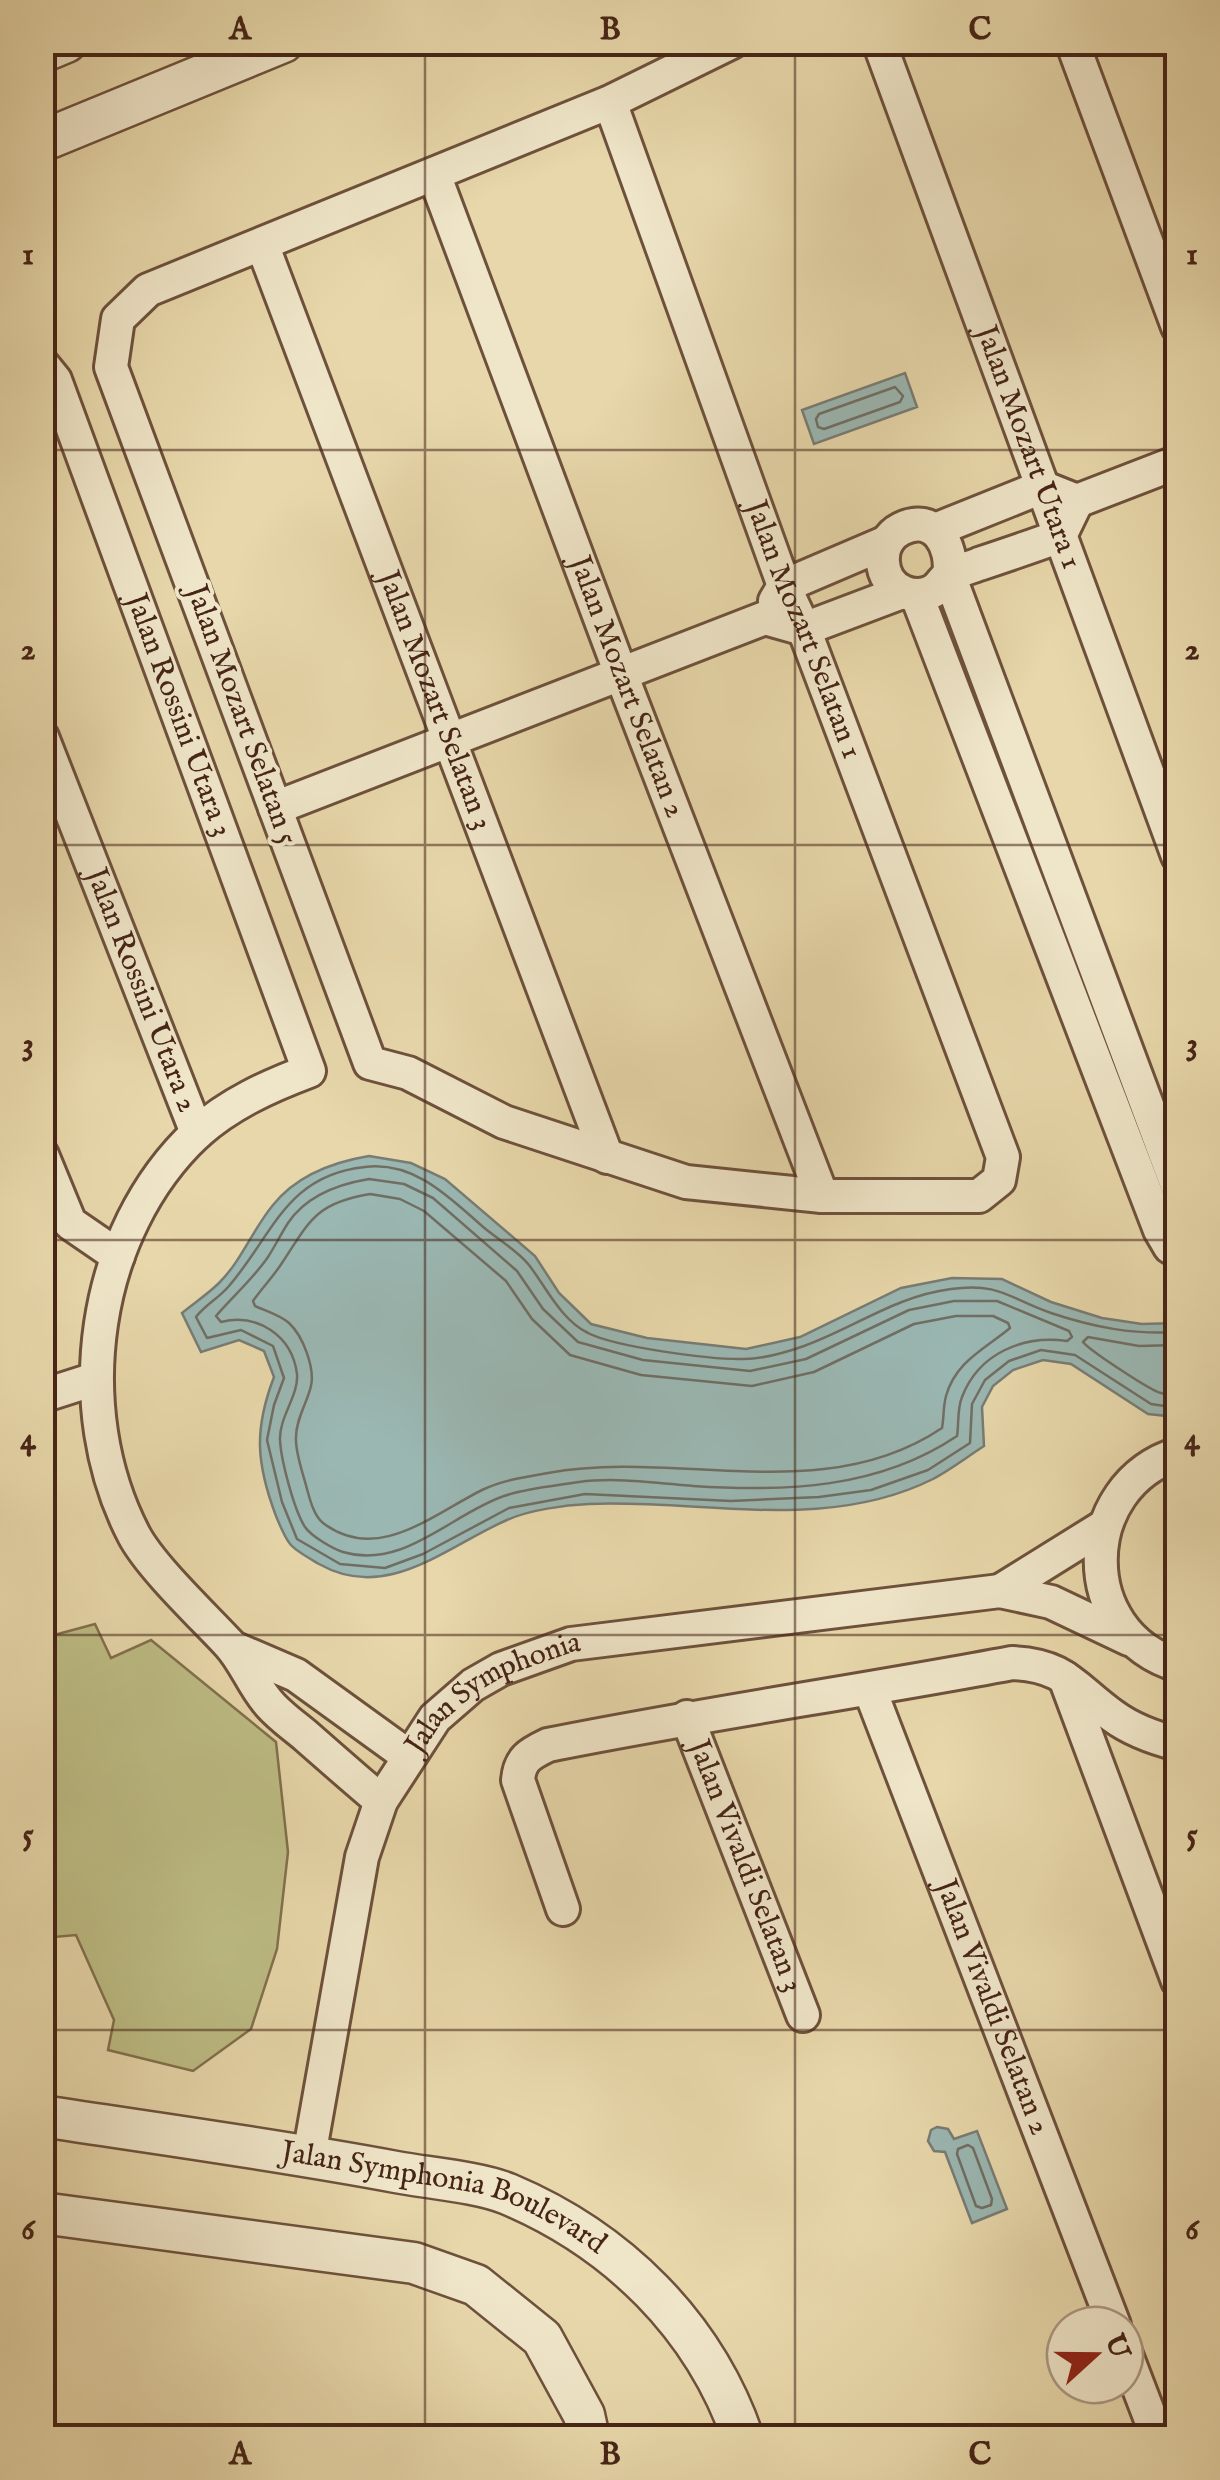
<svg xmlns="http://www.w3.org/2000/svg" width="1220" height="2480" font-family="'IM FELL English',serif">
<rect width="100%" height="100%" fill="#e7d7aa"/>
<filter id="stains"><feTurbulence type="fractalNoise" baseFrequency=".002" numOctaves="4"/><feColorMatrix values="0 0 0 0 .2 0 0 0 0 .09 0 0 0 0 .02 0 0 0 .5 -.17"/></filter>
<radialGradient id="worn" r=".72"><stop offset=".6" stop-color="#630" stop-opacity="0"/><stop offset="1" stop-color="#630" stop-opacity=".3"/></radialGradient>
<!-- green -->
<path fill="#bdbc84" stroke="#82704e" stroke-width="2.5" d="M 95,1624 L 111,1658 L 151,1640 L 276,1742 L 288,1852 L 277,1949 L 251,2029 L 193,2071 L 108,2050 L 114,2020 L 76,1935 L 43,1938 L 43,1638 Z"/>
<!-- water -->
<path fill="#9ab7b2" stroke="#787c74" stroke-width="2.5" d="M 905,373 L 917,407 L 814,444 L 802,410 Z
M 369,1156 L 411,1163 L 445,1179 L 535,1256 L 559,1293 L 591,1324 L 647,1338 L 746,1349 L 800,1337 L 901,1288 L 952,1278 L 1002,1279 L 1051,1302 L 1102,1318 L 1142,1324 L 1177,1323 L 1177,1417 L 1148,1414 L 1071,1364 L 1043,1360 L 1013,1370 L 993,1386 L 982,1407 L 984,1446 C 967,1457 950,1470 933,1479 C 825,1533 703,1499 589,1504 C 565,1505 529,1510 507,1520 C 447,1546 387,1603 319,1564 C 290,1547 289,1548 276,1516 C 256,1463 254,1429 274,1377 L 264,1351 L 239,1340 L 201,1352 L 182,1313 C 194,1303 208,1294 219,1283 C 242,1260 253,1229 273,1205 C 297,1175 333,1162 369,1156 Z
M 937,2127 L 948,2129 L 954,2139 L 977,2131 L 1007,2209 L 972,2223 L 945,2152 L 934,2151 L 928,2141 L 931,2130 Z"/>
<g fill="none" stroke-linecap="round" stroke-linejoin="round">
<!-- shore -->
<path stroke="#706e64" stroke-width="2.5" d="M 895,387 L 903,396 L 900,402 L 824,429 L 818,427 L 816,419 L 819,414 Z
M 369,1179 L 404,1184 L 433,1198 L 517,1271 L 543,1309 L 578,1342 L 643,1360 L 750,1371 L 806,1359 L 909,1310 L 954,1301 L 997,1301 L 1069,1331 L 1072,1337 L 1067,1341 C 1023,1335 979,1353 962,1397 C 957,1409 959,1424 957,1436 C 878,1489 785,1492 693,1486 C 657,1483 615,1477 579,1482 C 555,1486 527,1488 504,1496 C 451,1514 404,1570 343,1552 C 333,1549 311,1536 305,1527 C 294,1510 281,1460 280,1440 C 279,1417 299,1395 297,1374 C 292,1335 257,1313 221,1322 L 216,1316 C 233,1296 253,1279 268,1257 C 275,1246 281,1234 288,1223 C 306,1196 339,1184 369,1179 Z
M 370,1194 L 400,1199 L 424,1211 L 506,1281 L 532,1319 L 570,1355 L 641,1375 L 752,1386 L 814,1372 L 914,1324 L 956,1316 L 993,1316 L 1008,1323 L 1010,1328 C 985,1349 956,1361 946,1396 C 943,1407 944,1418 942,1428 C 823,1508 678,1449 548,1473 C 525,1477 503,1480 482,1490 C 432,1515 377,1564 323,1523 C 314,1516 310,1500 307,1489 C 303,1473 295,1453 296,1437 C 296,1419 307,1403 311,1386 C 315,1368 303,1336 289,1323 C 280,1315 266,1311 255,1306 L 253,1301 C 262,1288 273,1277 282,1263 C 309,1222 315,1203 370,1194 Z
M 1178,1332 C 1133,1335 1093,1327 1051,1313 C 1010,1299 999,1282 951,1289 C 896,1296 854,1328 804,1346 C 787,1352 762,1359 744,1359 C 712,1360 615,1347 588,1333 C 561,1320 546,1287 529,1265 C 517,1250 497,1239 482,1226 C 449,1197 414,1161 365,1167 C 286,1175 273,1235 229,1286 C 219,1298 205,1305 196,1317 L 207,1338 L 241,1330 L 273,1346 L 284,1378 L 274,1405 L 267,1440 L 282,1502 L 297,1539 L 340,1564 L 385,1568 L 423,1554 L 509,1508 L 585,1494 L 731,1501 L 819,1497 L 871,1490 L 928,1470 L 970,1443 L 972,1404 L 985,1380 L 1009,1361 L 1041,1350 L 1075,1355 L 1151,1404 L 1178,1408
M 1178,1345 L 1139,1346 L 1088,1337 L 1083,1342 C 1089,1350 1151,1391 1161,1393 C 1166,1395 1172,1394 1178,1395
M 968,2145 L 973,2148 L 992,2199 L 991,2205 L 982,2208 L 976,2206 L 957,2154 L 958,2149 Z"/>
<defs>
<g id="minor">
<path id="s1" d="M 879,42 L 1178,856"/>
<path d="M 1072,42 L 1178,327"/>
<path id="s2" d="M 610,102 L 784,586 L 804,629 L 1003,1157 L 999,1180 L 979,1196 L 822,1196 L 686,1182 L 504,1122 L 408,1073 L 370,1063 L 111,367 L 118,319 L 148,290 L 610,102 L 732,42"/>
<path id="s3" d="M 434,174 L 621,674 L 822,1196"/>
<path id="s4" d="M 262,244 L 607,1157"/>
<path id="s5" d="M 42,364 L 55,380 L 309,1071 C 269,1086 229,1104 197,1133 C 91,1232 68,1409 134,1535 C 151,1567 202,1615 229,1644 C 244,1660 252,1683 267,1701 C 277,1714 293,1725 306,1736 C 331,1758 356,1780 381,1801"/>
<path d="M 1077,501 L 1060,536 C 1033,546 1006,555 979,564 C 970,568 957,570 950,575 C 943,579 940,587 933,591 C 924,596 913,596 903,592 C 878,581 875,542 901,529 C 934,512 954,546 949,575 L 1178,1188"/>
<path d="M 935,530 L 1042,487 L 1077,501 L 1178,462"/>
<path d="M 917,596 L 1160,1230 L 1170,1247 L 1178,1251"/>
<path d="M 775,601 L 784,586 L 887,542"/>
<path id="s6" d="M 42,737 L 197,1133"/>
<path d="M 275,808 L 765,618 L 804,629 L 902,592"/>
<path d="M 42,1155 L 70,1223 L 118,1256"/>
<path d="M 42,1396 L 95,1379"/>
<path d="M 1178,1454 C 1076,1486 1074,1634 1178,1665"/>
<path d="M 1103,1527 L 1000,1591 L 1051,1602 L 1129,1639"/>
<path d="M 233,1648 L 296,1675 L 408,1756"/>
<path d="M 1065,1678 L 1178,1981"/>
<path id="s7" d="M 870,1690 L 1114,2325"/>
<path id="s8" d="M 687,1717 L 803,2015"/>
<path d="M 563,1909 L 518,1780 C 520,1759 529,1754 548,1745 C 702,1714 858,1692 1012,1663 C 1065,1665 1074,1688 1113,1716 C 1132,1730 1154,1738 1178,1744"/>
<path id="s9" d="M 309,2156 L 362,1857 L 381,1801 L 435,1718 L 473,1685 L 501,1669 L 571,1644 L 1000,1591"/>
<path d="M 1125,2352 L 1158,2438"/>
</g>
<g id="tertiary">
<path d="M 42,52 L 66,42"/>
<path d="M 42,141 L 283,42"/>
<path id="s10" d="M 42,2116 C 160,2134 279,2150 396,2172 C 428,2178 479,2182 508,2194 C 617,2240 704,2325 743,2438"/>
<path d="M 42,2213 L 414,2263 L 476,2285 L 542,2338 L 584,2415 L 589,2438"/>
</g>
</defs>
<!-- minor casing -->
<use href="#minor" stroke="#6e513c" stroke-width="38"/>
<!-- tertiary casing -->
<use href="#tertiary" stroke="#6e513c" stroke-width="45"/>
<!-- minor -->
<use href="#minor" stroke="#efe5c8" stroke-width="32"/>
<!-- tertiary -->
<use href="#tertiary" stroke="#efe5c8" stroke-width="40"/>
</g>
<!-- grid -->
<path fill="none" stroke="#462417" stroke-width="2.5" stroke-opacity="0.55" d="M 425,42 L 425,2438M 795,42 L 795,2438M 42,450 L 1178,450M 42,845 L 1178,845M 42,1240 L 1178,1240M 42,1635 L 1178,1635M 42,2030 L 1178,2030"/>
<g text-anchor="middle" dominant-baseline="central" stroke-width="8" stroke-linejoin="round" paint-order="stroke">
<!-- street labels -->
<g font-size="30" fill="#462417" stroke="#efe5c8">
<text stroke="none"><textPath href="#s1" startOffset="432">Jalan Mozart Utara 1</textPath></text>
<text stroke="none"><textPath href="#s2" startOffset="562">Jalan Mozart Selatan 1</textPath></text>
<text stroke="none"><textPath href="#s3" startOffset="548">Jalan Mozart Selatan 2</textPath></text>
<text stroke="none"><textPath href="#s4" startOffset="488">Jalan Mozart Selatan 3</textPath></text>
<text transform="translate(241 715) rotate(70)">Jalan Mozart Selatan 5</text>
<text stroke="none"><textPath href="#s5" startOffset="378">Jalan Rossini Utara 3</textPath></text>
<text stroke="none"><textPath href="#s6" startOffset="272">Jalan Rossini Utara 2</textPath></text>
<text stroke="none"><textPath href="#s9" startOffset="525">Jalan Symphonia</textPath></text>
<text stroke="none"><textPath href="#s8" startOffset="160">Jalan Vivaldi Selatan 3</textPath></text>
<text stroke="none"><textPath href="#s7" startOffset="340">Jalan Vivaldi Selatan 2</textPath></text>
<text stroke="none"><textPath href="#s10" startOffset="412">Jalan Symphonia Boulevard</textPath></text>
</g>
</g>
<!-- margin -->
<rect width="1220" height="2480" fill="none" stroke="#e7d7aa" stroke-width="110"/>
<!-- north arrow -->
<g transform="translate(1095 2355) rotate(69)"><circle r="48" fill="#efe5c8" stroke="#ab9881" stroke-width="2.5"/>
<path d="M0-8L18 38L0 25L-18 38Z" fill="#8f2418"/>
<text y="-15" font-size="28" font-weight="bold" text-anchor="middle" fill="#462417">U</text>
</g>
<rect x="55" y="55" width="1110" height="2370" fill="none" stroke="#462417" stroke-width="4"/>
<g font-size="32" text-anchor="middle" font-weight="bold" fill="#462417">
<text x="240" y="39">A</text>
<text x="610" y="39">B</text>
<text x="980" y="39">C</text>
<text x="28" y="264">1</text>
<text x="1192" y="264">1</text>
<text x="28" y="659">2</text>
<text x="1192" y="659">2</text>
<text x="28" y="1054">3</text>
<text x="1192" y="1054">3</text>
<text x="28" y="1449">4</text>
<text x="1192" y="1449">4</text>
<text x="28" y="1844">5</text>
<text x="1192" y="1844">5</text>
<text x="28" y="2239">6</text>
<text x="1192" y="2239">6</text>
<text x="240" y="2464">A</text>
<text x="610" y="2464">B</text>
<text x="980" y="2464">C</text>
</g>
<rect width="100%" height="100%" filter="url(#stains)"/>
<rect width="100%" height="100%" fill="url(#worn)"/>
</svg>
